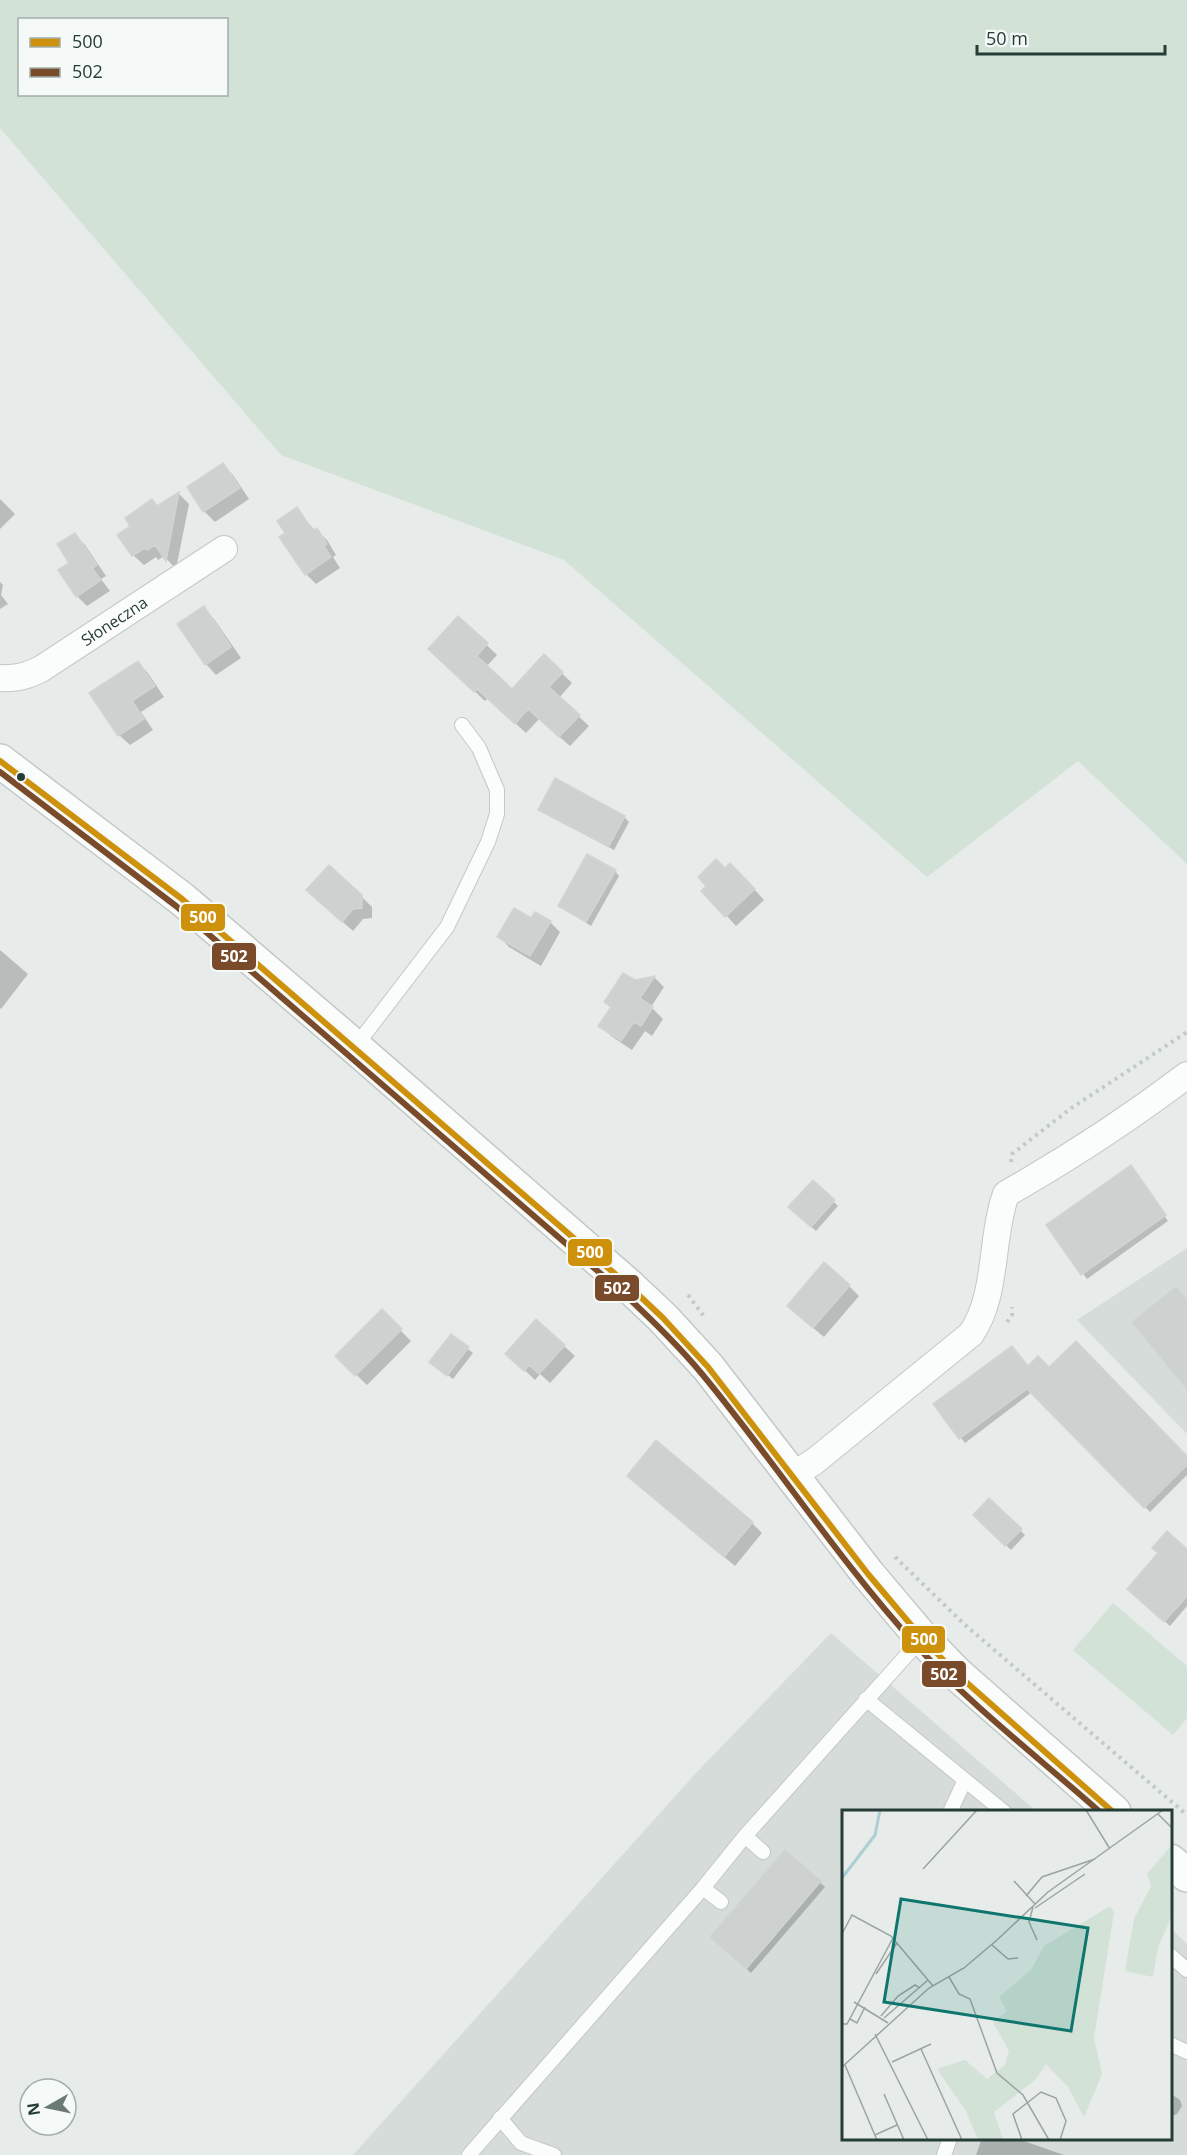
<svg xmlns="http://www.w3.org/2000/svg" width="1187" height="2155" font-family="'Open Sans',sans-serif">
<rect width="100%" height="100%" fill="#e7ebe9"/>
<!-- built -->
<path fill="#d5dcd9" d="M 1187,1248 L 1187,1434 L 1077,1320 Z
M 831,1633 L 1036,1811 L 844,1812 L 844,2138 L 1170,2138 L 1171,1929 L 1187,1944 L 1187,2155 L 353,2155 L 696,1773 Z"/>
<!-- green -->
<path fill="#d2e2d7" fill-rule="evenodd" d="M 0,0 L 1187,0 L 1187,864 L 1078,761 L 927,877 L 564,560 L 281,455 L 0,128 ZM 20,20 L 226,20 L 226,94 L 20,94 Z
M 1113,1603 L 1187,1666 L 1187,1718 L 1173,1735 L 1073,1650 Z"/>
<!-- shadow -->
<path fill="#0003" d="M 223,465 L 233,475 L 249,499 L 215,522 L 204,511 L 189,487 Z
M 179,494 L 189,504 L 176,569 L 164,556 L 158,560 L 156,557 L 144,565 L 133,555 L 120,535 L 132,526 L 152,501 L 159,507 Z
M 0,499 L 15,514 L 0,529 Z
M 297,509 L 315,531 L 316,530 L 327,540 L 336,555 L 333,557 L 340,568 L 316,584 L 306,574 L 287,534 Z
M 75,535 L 85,545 L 106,576 L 101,579 L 110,591 L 87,606 L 77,596 L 72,563 Z
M 0,582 L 3,585 L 1,595 L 8,604 L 0,609 Z
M 204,608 L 214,619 L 241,658 L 216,675 L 206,664 Z
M 459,618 L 497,655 L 487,666 L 512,691 L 544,656 L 572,683 L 559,698 L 589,726 L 570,746 L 539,719 L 526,733 L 488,698 L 485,701 L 440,659 Z
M 138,663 L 148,673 L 164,697 L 141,712 L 153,730 L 130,745 L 119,735 L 92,693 Z
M 540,809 L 624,817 L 629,822 L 614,850 L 545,814 Z
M 725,870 L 741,875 L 764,900 L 736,926 L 726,915 L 708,886 Z
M 615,871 L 619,876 L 591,926 L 560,906 Z
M 361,896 L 372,907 L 372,918 L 363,919 L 353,931 L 319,901 Z
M 531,920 L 550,922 L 560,932 L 541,966 L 509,947 L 499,936 Z
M 0,950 L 28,974 L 1,1009 L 0,1008 Z
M 654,977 L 664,987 L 651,1007 L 663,1019 L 652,1036 L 645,1031 L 632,1050 L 611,1036 L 600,1026 L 612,1008 L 605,1002 L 634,981 Z
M 1132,1170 L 1168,1221 L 1087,1279 L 1076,1264 Z
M 813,1182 L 838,1206 L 816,1231 L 795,1212 Z
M 849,1286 L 859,1296 L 824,1337 L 799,1316 Z
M 382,1312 L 411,1341 L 367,1385 L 337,1356 Z
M 451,1336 L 473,1353 L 453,1379 L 436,1366 Z
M 564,1346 L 575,1356 L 550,1383 L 540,1374 L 535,1380 L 508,1354 Z
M 1049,1369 L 1187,1458 L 1187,1475 L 1150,1512 L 1032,1392 L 965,1443 L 935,1404 Z
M 639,1486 L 752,1523 L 762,1533 L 735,1566 Z
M 989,1500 L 1025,1535 L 1011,1550 L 975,1515 Z
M 1187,1551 L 1187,1606 L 1170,1626 L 1129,1589 Z
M 785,1852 L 825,1887 L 751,1973 L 712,1937 Z
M 1170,2093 L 1180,2100 L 1182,2106 L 1177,2114 L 1172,2116 Z
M 982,2138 L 1015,2138 L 1064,2155 L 976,2155 Z"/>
<!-- building -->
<path fill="#cdd2d0" stroke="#d0d4d2" stroke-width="1.5" d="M 223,463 L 240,488 L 203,512 L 187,487 Z
M 179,492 L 166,561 L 155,545 L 147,550 L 145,548 L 132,556 L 117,535 L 130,526 L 125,518 L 152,499 L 157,506 Z
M 297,507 L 313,531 L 317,528 L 327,544 L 324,546 L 331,557 L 305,575 L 279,537 L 285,533 L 277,521 Z
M 75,533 L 97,565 L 92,568 L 101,580 L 76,597 L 58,570 L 69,563 L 57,544 Z
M 204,606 L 231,647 L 205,665 L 177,624 Z
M 458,616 L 488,643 L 477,656 L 512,689 L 544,654 L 563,672 L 549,687 L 580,715 L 559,737 L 528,709 L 515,724 L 477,689 L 474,692 L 428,649 Z
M 138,661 L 155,686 L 132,701 L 144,719 L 118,736 L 89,693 Z
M 555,778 L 625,816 L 609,846 L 538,810 Z
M 587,854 L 616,870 L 586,922 L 558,906 Z
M 716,859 L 725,868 L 730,863 L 755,889 L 725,917 L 701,891 L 706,886 L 698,877 Z
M 329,865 L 362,895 L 362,908 L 353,909 L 342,922 L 306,890 Z
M 514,908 L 531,918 L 535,912 L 551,921 L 530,956 L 497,937 Z
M 623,973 L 635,980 L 655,976 L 640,998 L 653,1007 L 641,1026 L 634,1022 L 621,1041 L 598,1026 L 611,1007 L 604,1002 Z
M 1131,1165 L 1166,1215 L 1081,1275 L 1046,1225 Z
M 813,1180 L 835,1200 L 811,1227 L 788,1207 Z
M 824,1262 L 850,1285 L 813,1328 L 787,1306 Z
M 1176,1287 L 1187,1300 L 1187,1389 L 1132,1322 Z
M 382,1309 L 402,1329 L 355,1376 L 335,1356 Z
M 536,1319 L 565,1345 L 539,1374 L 529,1365 L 524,1371 L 505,1354 Z
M 451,1334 L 469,1347 L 447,1376 L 429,1362 Z
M 1076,1341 L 1187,1456 L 1187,1465 L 1144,1508 L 1027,1389 L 959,1439 L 933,1404 L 1012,1346 L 1028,1366 L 1038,1356 L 1049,1367 Z
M 656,1440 L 753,1522 L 724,1557 L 627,1476 Z
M 989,1498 L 1022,1529 L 1005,1546 L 973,1515 Z
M 1167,1531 L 1187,1549 L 1187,1596 L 1164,1622 L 1127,1589 L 1158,1553 L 1152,1548 Z
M 785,1850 L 821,1881 L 746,1969 L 710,1937 Z"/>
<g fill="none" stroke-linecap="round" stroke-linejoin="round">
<defs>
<path id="lane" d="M 355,1047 L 447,927 L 488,842 L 497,814 L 497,790 L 479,748 L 462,725
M 866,1699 L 1004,1812
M 950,1812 L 965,1780
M 745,1836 L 763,1852
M 703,1888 L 721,1902
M 1170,1955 L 1187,1970
M 1170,2044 L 1187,2052
M 500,2118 L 521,2143 L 554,2155
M 469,2155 L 703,1888 L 745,1836 L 922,1638
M 944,2155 L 950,2138"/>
<g id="street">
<path id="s1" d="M 0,678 C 16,679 27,676 41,669 L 224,549"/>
<path d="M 792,1476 L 815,1461 L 971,1334 C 998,1295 990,1239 1006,1194 C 1069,1158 1129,1119 1187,1075"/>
</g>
<path id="secondary" d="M 0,761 L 182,899 L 355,1047 L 629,1286 L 663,1318 L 708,1367 L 868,1574 L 922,1638 L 957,1674 L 1114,1812
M 1170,1861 L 1187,1875"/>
</defs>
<!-- lane casing -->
<use href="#lane" stroke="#c4c8c6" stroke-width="16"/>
<!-- street casing -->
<use href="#street" stroke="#c4c8c6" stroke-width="28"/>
<!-- secondary casing -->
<use href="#secondary" stroke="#c2c8c6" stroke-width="36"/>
<!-- path -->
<path stroke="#c2cac7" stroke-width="4" stroke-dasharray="3 4.5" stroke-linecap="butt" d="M 1011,1162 L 1012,1154 L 1070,1109 L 1187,1032
M 688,1295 L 706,1319
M 1007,1322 L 1012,1315 L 1012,1307
M 895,1557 L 964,1624 L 1187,1815"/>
<!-- lane -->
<use href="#lane" stroke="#fbfcfc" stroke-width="14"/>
<!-- street -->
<use href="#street" stroke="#fbfcfc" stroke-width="26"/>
<!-- secondary -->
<use href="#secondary" stroke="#fbfcfc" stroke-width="33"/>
<defs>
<path id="bus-1" d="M 0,761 L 182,899 L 629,1286 L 663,1318 L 708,1367 L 868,1574 L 922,1638 L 957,1674 L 1113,1812"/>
<path id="bus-2" d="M 0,772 L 176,906 L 623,1293 C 650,1318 678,1345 702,1374 C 775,1462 838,1559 915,1644 C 970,1705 1038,1757 1100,1812"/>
</defs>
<!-- bus-1 casing -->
<use href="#bus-1" stroke="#f5f9f7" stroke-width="10"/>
<!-- bus-2 casing -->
<use href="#bus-2" stroke="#f5f9f7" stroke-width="10"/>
<!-- bus-1 -->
<use href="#bus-1" stroke="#cd910b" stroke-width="6"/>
<!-- bus-2 -->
<use href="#bus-2" stroke="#7a4b2a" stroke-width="6"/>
</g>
<!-- markers -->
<circle fill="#263d37" stroke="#f5f9f7" stroke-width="2" cx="21" cy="777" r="5"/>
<g text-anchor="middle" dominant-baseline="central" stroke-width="6" stroke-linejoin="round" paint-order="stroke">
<!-- street labels -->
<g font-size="16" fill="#263d37" stroke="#f5f9f7">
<text stroke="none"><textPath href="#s1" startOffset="130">Słoneczna</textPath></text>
</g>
</g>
<!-- overview -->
<g transform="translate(842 1810)">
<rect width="330" height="330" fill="#e7ebe9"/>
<path d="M 330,35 L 330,105 L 316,137 L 311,167 L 283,161 L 292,109 L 309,76 L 305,64 ZM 268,96 L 272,102 L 252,228 L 260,264 L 242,307 L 226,277 L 204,254 L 194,269 L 152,302 L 161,330 L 136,330 L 124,301 L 95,259 L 123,250 L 145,269 L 163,255 L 167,241 L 151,212 L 165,201 L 157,187 L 189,160 L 202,136 Z" fill="#d2e2d7"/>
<path fill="none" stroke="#acced5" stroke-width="3" d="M 0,68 L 33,25 L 38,0"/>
<path fill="none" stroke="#9aa5a2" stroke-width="1.5" d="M 244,0 L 268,39M 316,4 L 330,18M 81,59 L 135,0M 172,71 L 193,94M 184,86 L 200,67 L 253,49M 191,97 L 187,112 L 195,130M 193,98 L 243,64M 0,124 L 10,105 L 49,126 L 91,176M 150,135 L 166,149 L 176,148M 34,164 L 55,133M 107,167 L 117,184 L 128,189 L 155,263 L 181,285 L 207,330M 12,192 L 46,213M 39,206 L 56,186 L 73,175 L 78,178M 42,208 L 86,170M 8,209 L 15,213 L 23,197M 0,214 L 5,214 L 51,128M 33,224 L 86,330M 79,239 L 120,330M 50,252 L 89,234M 3,255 L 35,330M 0,257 L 87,178 L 122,158 L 155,130 L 206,82 L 321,0M 42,284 L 62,330M 33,325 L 55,315M 180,330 L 171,304 L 199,282 L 214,288 L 224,311 L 218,330"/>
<path fill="#0f766e" fill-opacity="0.15" stroke="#0f766e" stroke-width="3" d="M 59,89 L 246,118 L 229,221 L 42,192 Z"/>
<rect width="330" height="330" fill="none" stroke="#263d37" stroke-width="3"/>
</g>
<g stroke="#f5f9f7" stroke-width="2">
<rect x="180" y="903" width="46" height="29" rx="6" fill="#cd910b"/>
<rect x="211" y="942" width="46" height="29" rx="6" fill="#7a4b2a"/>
<rect x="567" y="1238" width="46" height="29" rx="6" fill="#cd910b"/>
<rect x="594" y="1274" width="46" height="28" rx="6" fill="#7a4b2a"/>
<rect x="901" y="1625" width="45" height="29" rx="6" fill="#cd910b"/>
<rect x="921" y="1660" width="46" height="28" rx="6" fill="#7a4b2a"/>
</g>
<g font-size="16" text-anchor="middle" font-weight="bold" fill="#fff">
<text x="203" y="923">500</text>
<text x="234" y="962">502</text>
<text x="590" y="1258">500</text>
<text x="617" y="1294">502</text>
<text x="924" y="1645">500</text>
<text x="944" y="1680">502</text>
</g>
<!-- legend -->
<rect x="18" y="18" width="210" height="78" fill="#f5f9f7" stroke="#a2aeaa" stroke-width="1.5"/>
<rect x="30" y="38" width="30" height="9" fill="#cd910b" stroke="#a2aeaa" stroke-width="1.5"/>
<text x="72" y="48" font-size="18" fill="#263d37">500</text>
<rect x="30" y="68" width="30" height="9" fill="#7a4b2a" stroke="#a2aeaa" stroke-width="1.5"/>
<text x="72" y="78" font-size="18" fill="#263d37">502</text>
<!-- north arrow -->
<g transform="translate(48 2107) rotate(261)"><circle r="28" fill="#f5f9f7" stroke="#a2aeaa" stroke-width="1.5"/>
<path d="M0-4.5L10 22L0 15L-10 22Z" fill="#6a7a75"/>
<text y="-9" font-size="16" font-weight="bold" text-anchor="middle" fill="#263d37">N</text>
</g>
<!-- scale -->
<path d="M977 45v9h188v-9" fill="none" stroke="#263d37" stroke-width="3"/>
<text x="986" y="45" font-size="18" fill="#263d37" stroke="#f5f9f7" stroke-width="4.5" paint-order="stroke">50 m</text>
</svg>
